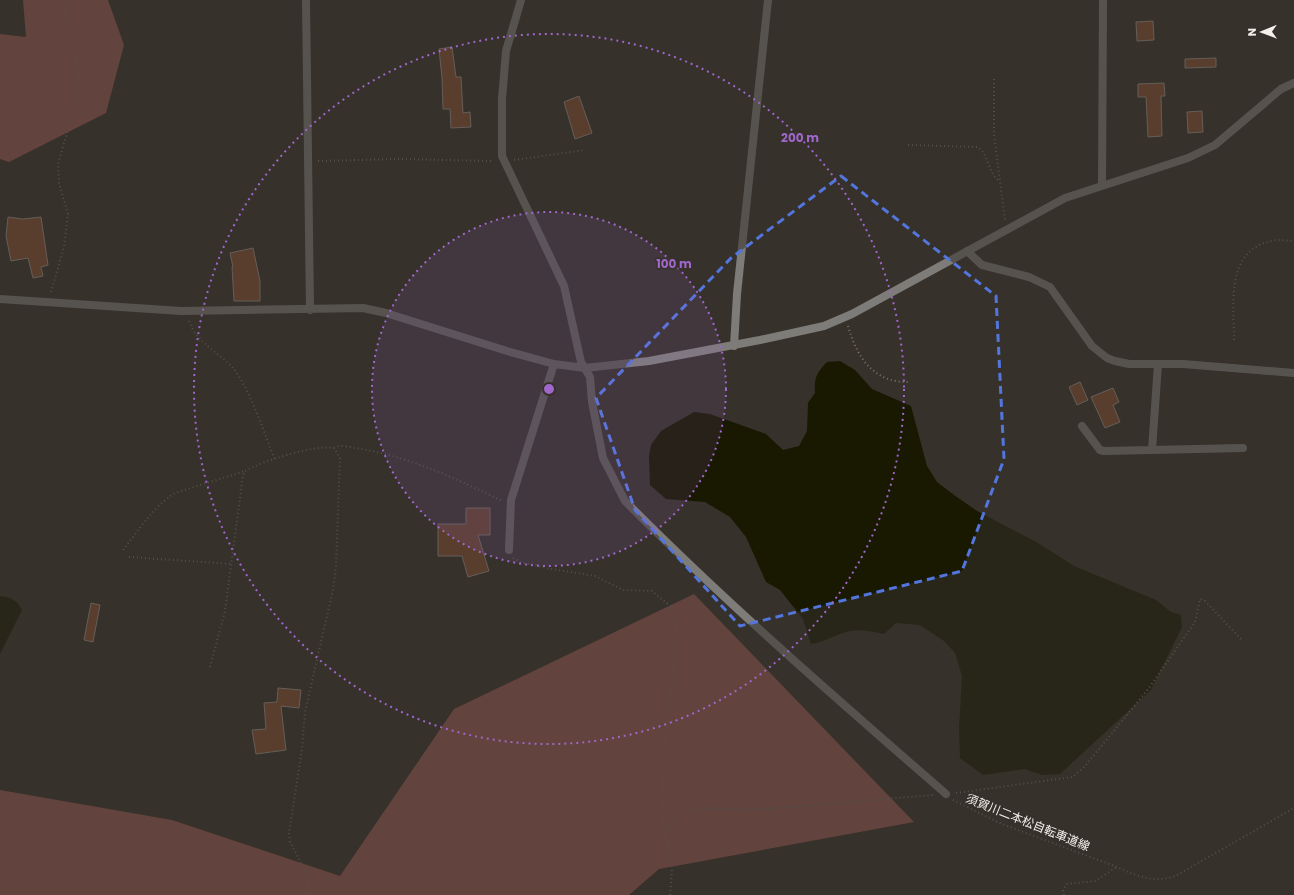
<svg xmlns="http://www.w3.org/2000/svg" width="1294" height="895" font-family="Poppins,'Noto Sans JP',sans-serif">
<rect width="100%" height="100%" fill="#37312b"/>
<!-- forest -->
<path fill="#985a52" d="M 23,0 L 108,0 L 124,45 L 106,113 L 9,162 L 0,159 L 0,34 L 26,37 Z
M 694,594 L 914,822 L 659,869 L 629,895 L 0,895 L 0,790 L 172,820 L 340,876 L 454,709 Z"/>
<!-- water -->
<path fill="#181900" d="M 840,361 L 855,370 L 872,389 L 911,406 L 927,466 L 937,482 L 954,495 L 977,511 L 1038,543 L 1074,566 L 1156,600 L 1171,612 L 1181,615 L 1182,627 L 1151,690 L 1060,774 L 1042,775 L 1024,769 L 983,775 L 960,758 L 959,728 L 962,676 L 955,653 L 944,641 L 920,625 L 896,623 L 884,634 C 873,632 861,629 850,631 C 836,634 825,642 811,644 L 803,619 L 780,590 L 766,582 L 746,537 L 730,517 L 705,502 L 666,499 L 650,485 L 649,456 L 651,445 L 661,431 L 694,412 L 710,414 L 766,434 L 783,450 L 799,446 L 807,431 L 808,403 L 815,393 C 814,379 816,373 827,362 Z
M 0,596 C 11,597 17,600 22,610 L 0,654 Z"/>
<!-- building -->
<path fill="#844f32" stroke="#9c938e" d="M 1153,21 L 1154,40 L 1137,41 L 1136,22 Z
M 452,47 L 456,77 L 461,77 L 463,113 L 470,112 L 471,127 L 451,128 L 450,109 L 443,109 L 442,78 L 439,49 Z
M 1216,58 L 1216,67 L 1185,68 L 1185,59 Z
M 1164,83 L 1165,96 L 1161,96 L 1162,136 L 1148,137 L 1146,97 L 1138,97 L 1138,84 Z
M 579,96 L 592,133 L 575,139 L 564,102 Z
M 1202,111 L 1203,132 L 1188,133 L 1187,112 Z
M 8,217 L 23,219 L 41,217 L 48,265 L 41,267 L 43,276 L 33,278 L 28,258 L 11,261 L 6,236 Z
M 253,248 L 260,281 L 260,301 L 234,301 L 232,267 L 233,267 L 230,253 Z
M 1080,382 L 1088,400 L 1077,405 L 1069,387 Z
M 1113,388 L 1119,402 L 1113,405 L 1120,422 L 1105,428 L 1091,397 Z
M 466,508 L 490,508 L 490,535 L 478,535 L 489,571 L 468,577 L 462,556 L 438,556 L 438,524 L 466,524 Z
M 91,603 L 100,605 L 93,642 L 84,640 Z
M 278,688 L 301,690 L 299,708 L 281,706 L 286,750 L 256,754 L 252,730 L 266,729 L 264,703 L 277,702 Z"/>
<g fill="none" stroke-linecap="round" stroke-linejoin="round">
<!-- path -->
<path stroke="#7a746f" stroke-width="2" stroke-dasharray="1 3" stroke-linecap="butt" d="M 994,79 L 994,134 L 1005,220
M 908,145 L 978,147 C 989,155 988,173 999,181
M 514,160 L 585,150
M 318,161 L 398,159 L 493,161
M 51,292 L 64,247 L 68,214 L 59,183 L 58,164 L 78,95 L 79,74 L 64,7 L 65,0
M 189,321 C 196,342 218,352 232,367 C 249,386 265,435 275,460
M 848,326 C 857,358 874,383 909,382
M 1234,340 C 1234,304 1225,250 1272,241 C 1279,239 1287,241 1294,241
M 334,448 C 340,444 349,447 355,448 C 408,456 455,478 502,501
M 123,550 C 139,530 153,507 175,493 L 245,471
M 129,557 L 232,564
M 513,558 L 520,562 L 546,568 L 595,576 L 623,590 L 652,591 L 670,606 L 676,625 L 672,683 L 665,733 L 662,802 L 664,832 L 666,833
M 210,667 L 225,611 L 243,475 L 245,471 C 262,461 316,444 334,448 L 340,458 L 336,566 L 333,590 L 305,712 L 302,749 L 289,833 L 290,842 L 307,874 L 309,895
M 956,793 L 1073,777 L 1086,765 L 1149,688 L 1195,622 L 1200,599 L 1205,601 L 1241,639
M 953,800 L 1002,824 L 1117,867 C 1136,876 1158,885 1179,874 L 1294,808
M 670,895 L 672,870 L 666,834 L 669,825 L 675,817 L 686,811 L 701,808 L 741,810 L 765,809 L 933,795
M 1064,895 L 1063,890 L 1067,884 L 1095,881 L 1117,867"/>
<!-- minor -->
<path stroke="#7d7c78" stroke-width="8" d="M 306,0 L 310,310
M 521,0 L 506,51 L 502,99 L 502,156 L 564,286 L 581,362 L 590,377 L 592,402 L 603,458 L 625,501 C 727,604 837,699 946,794
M 1102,185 L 1103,0
M 967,251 L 982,265 L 1029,277 L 1050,287 L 1092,346 L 1107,358 L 1115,361 L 1129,364 L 1183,364 L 1294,373
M 0,299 L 181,311 L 363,308 L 386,313 L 507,351 L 554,364 L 585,368 L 649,361 L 760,340 L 824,326 L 852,314 L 1065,198 L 1188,158 L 1215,145 L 1281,89 L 1294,83
M 734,346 L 737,294 L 768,0
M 1082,426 L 1100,450 L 1104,451 L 1243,448
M 1152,450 L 1158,364
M 509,550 L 511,500 L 554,364"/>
</g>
<!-- marked area -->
<path d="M0 0H1294V895H0ZM 841,176 L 996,296 L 1004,459 L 962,571 L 740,626 L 635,510 L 596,398 L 731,258 Z" fill="#37312b" fill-opacity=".55" fill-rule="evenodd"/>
<path fill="none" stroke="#5276dd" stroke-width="3" stroke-dasharray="8 5" stroke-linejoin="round" d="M 841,176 L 996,296 L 1004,459 L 962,571 L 740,626 L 635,510 L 596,398 L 731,258 Z"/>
<!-- distance rings -->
<circle cx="549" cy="389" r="177" fill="#9f66cc" fill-opacity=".12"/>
<g fill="none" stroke="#9f66cc" stroke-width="2" stroke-dasharray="2 4">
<circle cx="549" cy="389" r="177"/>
<circle cx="549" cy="389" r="355"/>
</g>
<g text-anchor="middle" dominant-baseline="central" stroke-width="3" stroke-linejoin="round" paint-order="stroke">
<!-- street labels -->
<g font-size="12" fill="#f3efeb" stroke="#37312b">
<text transform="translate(1028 822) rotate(22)">須賀川二本松自転車道線</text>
</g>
</g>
<circle cx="549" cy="389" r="6" fill="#9f66cc" stroke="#37312b" stroke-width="2"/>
<g font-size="12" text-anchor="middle" font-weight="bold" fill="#9f66cc" stroke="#37312b" stroke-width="3" stroke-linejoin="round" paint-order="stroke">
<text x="800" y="142">200 m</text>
<text x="674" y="268">100 m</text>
</g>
<!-- north arrow -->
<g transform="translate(1262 32) rotate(269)" stroke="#37312b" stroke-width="3" paint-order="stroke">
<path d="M0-3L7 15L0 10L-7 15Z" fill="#f3efeb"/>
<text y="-6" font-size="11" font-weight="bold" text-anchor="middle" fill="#f3efeb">N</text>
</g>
</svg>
